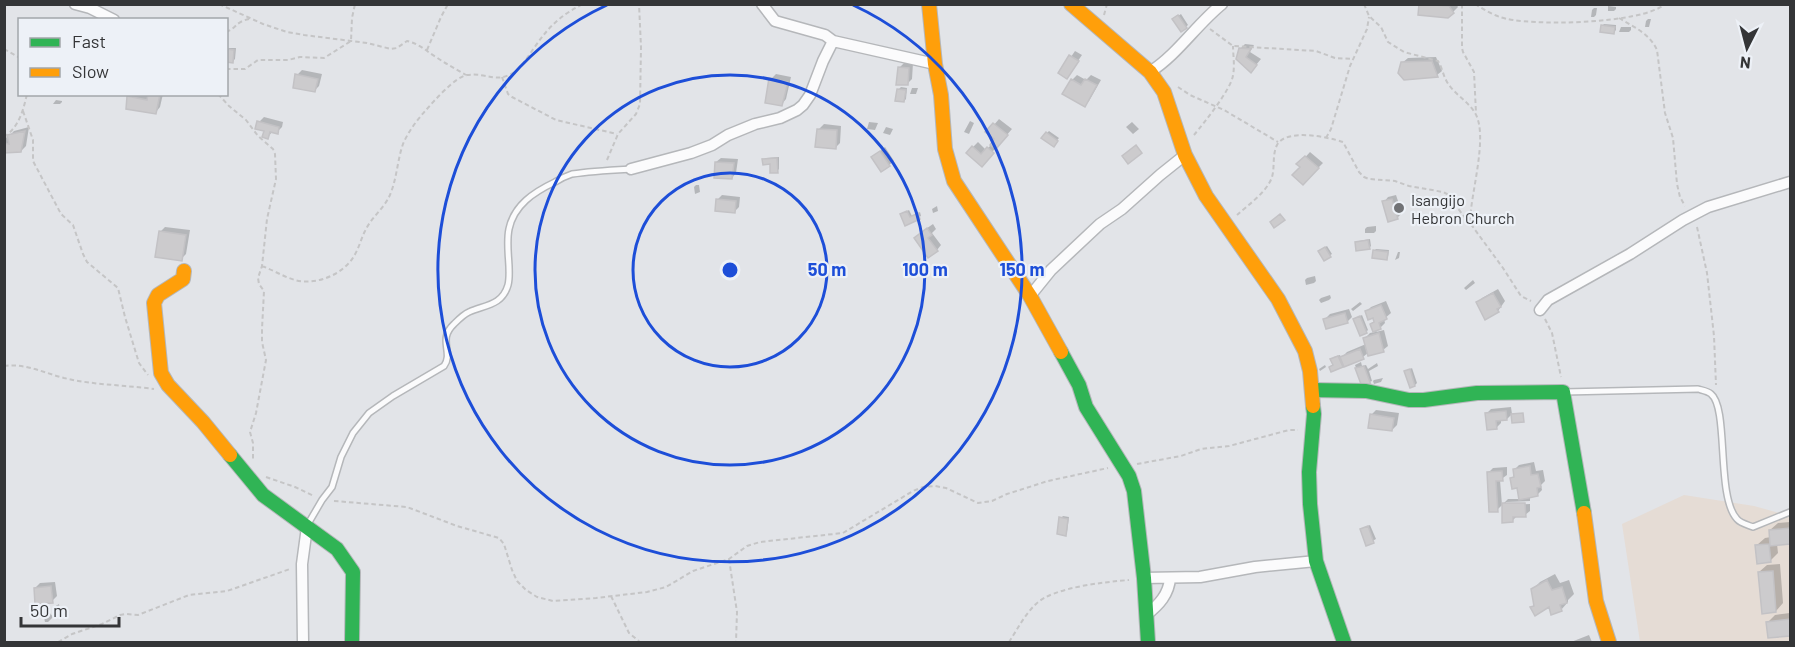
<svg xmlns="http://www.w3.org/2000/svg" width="1795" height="647" font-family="Barlow,sans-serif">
<rect width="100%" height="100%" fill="#e2e4e8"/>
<!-- education -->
<path fill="#e5dcd5" d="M 1684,495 L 1754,506 L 1790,516 L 1790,642 L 1640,642 L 1622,524 Z"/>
<!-- shadow -->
<path fill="#0003" d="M 1420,4 L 1456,4 L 1458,7 L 1453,12 Z
M 1608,6 L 1616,7 L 1616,9 L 1614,11 L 1608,11 Z
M 1594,8 L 1597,8 L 1596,15 L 1594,17 L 1591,17 L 1592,10 Z
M 1181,14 L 1188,25 L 1182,30 L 1174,19 Z
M 1648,19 L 1651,19 L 1649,27 L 1645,27 L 1646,21 Z
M 1604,24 L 1616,25 L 1616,30 L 1614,32 L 1602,26 Z
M 1621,27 L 1631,27 L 1631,30 L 1629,32 L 1619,32 Z
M 1245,44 L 1254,45 L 1250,52 L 1261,59 L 1251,71 L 1240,49 Z
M 229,48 L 236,48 L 235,59 L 233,61 L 227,50 Z
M 1075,51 L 1082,55 L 1067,77 L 1060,73 Z
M 1436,57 L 1442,71 L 1437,75 L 1402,63 L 1408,58 Z
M 904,63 L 913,63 L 912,79 L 907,84 L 899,68 Z
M 302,70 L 322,74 L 319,86 L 314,91 L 297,75 Z
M 776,74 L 791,77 L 786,99 L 782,104 L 771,79 Z
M 1077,75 L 1086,80 L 1091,75 L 1101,80 L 1089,101 L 1084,106 L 1072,80 Z
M 901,87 L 907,88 L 906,99 L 904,101 L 899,89 Z
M 912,88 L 918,88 L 916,94 L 910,94 Z
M 131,94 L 163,94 L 160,107 L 156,112 L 128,97 Z
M 56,100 L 62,101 L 62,102 L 60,104 L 53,104 Z
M 264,117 L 283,122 L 282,127 L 277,132 L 272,132 L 268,137 L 266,130 L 259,122 Z
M 999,119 L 1012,129 L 981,165 L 968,152 L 978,142 L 986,150 L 997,139 L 988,132 Z
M 970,121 L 974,123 L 969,134 L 964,132 Z
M 869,122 L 878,123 L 875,130 L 867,129 Z
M 1132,122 L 1139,129 L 1133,134 L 1126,127 Z
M 824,124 L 841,126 L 840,143 L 835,148 L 819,129 Z
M 29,127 L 26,146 L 21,151 L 4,151 L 4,137 L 10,138 L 9,136 L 14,131 Z
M 886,127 L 893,129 L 890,135 L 883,133 Z
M 1049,131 L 1059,138 L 1053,145 L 1043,137 Z
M 885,147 L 894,161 L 889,165 L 873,157 Z
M 1310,152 L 1323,163 L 1303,183 L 1302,167 L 1299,164 Z
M 779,157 L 779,169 L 777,171 L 771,163 L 764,160 L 766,158 Z
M 721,158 L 738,159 L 736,173 L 732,178 L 716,162 Z
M 696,185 L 699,185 L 700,192 L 695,194 L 694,187 Z
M 722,195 L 740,197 L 739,207 L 734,212 L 717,200 Z
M 1396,195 L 1402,213 L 1397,218 L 1384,202 L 1388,197 Z
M 937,206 L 938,211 L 933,213 L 932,209 Z
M 909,210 L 912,216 L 920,212 L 921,216 L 906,224 L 902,214 Z
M 933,224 L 936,229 L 932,233 L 941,245 L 937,250 L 920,233 Z
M 1376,226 L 1376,231 L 1374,233 L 1365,233 L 1365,229 L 1367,227 Z
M 165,227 L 190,230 L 186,254 L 181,259 L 160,232 Z
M 1370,239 L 1371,246 L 1369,248 L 1357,243 L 1359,241 Z
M 1327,246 L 1332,254 L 1324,259 L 1321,250 Z
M 1376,249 L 1389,250 L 1388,257 L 1386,259 L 1374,251 Z
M 1398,252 L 1400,252 L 1399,258 L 1395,260 Z
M 1315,276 L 1316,281 L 1314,283 L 1306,285 L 1305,280 L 1307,278 Z
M 1473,280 L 1475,283 L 1466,290 L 1464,288 Z
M 1498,289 L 1505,301 L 1498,311 L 1478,303 L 1482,298 Z
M 1330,295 L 1331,298 L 1329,300 L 1321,303 L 1319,300 L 1321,298 Z
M 1386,301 L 1391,313 L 1384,319 L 1385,323 L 1376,332 L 1384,330 L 1388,346 L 1383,350 L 1369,352 L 1363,357 L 1345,363 L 1342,366 L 1330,367 L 1334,364 L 1332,359 L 1334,357 L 1340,355 L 1341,358 L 1347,352 L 1366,344 L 1365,338 L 1370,333 L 1375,332 L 1372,324 L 1375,321 L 1373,316 L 1366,312 L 1371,307 Z
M 1360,302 L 1362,304 L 1353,311 L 1351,309 Z
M 1349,309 L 1352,317 L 1347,322 L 1325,319 L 1330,314 Z
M 1362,315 L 1368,330 L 1366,332 L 1355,319 Z
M 1361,362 L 1362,366 L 1366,365 L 1368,369 L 1377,363 L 1378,366 L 1369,371 L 1372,381 L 1362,385 L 1355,365 Z
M 1325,365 L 1326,367 L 1320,371 L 1319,369 Z
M 1412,368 L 1417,383 L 1415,385 L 1406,372 Z
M 1383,378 L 1381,382 L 1374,384 L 1373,381 L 1374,380 Z
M 1511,407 L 1512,414 L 1507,419 L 1501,419 L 1501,423 L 1496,428 L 1486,414 L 1491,409 Z
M 1376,410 L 1399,413 L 1397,425 L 1392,430 L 1371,415 Z
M 1534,462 L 1536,471 L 1543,470 L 1545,481 L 1541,485 L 1542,490 L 1537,495 L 1530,496 L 1530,501 L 1506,502 L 1506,505 L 1530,504 L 1530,511 L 1525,515 L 1518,515 L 1512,521 L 1503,504 L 1497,510 L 1488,473 L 1493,468 L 1507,467 L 1507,475 L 1500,480 L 1502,505 L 1508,499 L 1520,499 L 1518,486 L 1512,479 L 1515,475 L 1514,470 L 1519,465 Z
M 1063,516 L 1069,517 L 1067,532 L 1065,534 L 1061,518 Z
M 1790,522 L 1790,543 L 1777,544 L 1778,553 L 1770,561 L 1757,545 L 1765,538 L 1771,537 L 1770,530 L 1778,523 Z
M 1370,525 L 1376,539 L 1367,544 L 1361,529 Z
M 1780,564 L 1783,603 L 1776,611 L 1759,572 L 1767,565 Z
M 1555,574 L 1560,583 L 1569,580 L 1574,594 L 1568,600 L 1568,602 L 1561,610 L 1549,605 L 1532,607 L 1535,604 L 1532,590 L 1540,582 Z
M 55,582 L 57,596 L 52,601 L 35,588 L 40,583 Z
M 59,604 L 60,612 L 55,614 L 54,607 Z
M 50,613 L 53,617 L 48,622 L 45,622 L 44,618 Z
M 1790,613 L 1790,634 L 1769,636 L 1768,622 L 1775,615 Z
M 1589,635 L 1592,642 L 1571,642 Z"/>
<!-- building -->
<path fill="#cccbcd" stroke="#c3c2c5" stroke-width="1.5" d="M 1419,4 L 1449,6 L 1454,13 L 1448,18 L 1418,15 Z
M 1178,15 L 1187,28 L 1181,32 L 1172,19 Z
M 1601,25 L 1615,27 L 1614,34 L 1600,32 Z
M 1239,48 L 1251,49 L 1246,57 L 1257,65 L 1251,73 L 1236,59 Z
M 226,49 L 234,50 L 233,63 L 226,62 Z
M 1069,55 L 1079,61 L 1067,79 L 1058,73 Z
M 1432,61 L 1438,77 L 1404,80 L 1398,73 L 1401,62 Z
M 898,67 L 909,68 L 908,85 L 896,85 Z
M 295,74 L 318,79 L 315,92 L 293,88 Z
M 769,78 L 788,82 L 782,106 L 765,103 Z
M 1071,79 L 1081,85 L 1085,79 L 1097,85 L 1085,107 L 1062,94 Z
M 897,89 L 906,90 L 904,102 L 895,101 Z
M 148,94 L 160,94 L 156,114 L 126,109 L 127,96 L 147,100 Z
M 257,121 L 279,127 L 278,134 L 270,132 L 268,139 L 262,137 L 264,131 L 255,129 Z
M 993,123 L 1008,135 L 996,149 L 990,145 L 994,139 L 985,132 Z
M 817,129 L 837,130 L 836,149 L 815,147 Z
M 25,131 L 21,152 L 4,153 L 4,143 L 9,144 L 7,135 Z
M 1046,132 L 1058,141 L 1054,147 L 1041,138 Z
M 1136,145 L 1142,153 L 1128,164 L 1122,156 Z
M 972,146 L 981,154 L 987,147 L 994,153 L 982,167 L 966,153 Z
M 880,151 L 890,166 L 881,172 L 871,157 Z
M 1305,156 L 1319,168 L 1303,185 L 1292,175 L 1300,167 L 1296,164 Z
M 777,158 L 778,173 L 770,173 L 770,164 L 763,165 L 762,159 Z
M 715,162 L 734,163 L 732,179 L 714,178 Z
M 716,199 L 736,201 L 735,213 L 715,211 Z
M 1392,199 L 1398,219 L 1388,222 L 1382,201 Z
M 907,211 L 910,217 L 918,213 L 920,219 L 905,226 L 900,214 Z
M 1280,214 L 1285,220 L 1274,228 L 1270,222 Z
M 927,228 L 932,235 L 928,238 L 938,251 L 928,258 L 914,238 Z
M 159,231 L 186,235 L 182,261 L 155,257 Z
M 1368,240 L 1370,249 L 1356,251 L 1355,242 Z
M 1325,247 L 1331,257 L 1324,261 L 1318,251 Z
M 1373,250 L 1388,252 L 1387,260 L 1372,258 Z
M 1493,293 L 1501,307 L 1497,309 L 1499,312 L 1485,320 L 1476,302 Z
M 1381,305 L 1387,319 L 1379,323 L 1381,329 L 1373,332 L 1370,324 L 1374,322 L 1373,318 L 1368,320 L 1365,311 Z
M 1345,313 L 1348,323 L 1326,329 L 1323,319 Z
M 1360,316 L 1367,333 L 1360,336 L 1353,319 Z
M 1379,333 L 1384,352 L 1368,356 L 1363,338 Z
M 1360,349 L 1364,359 L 1344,367 L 1340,357 Z
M 1338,356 L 1343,367 L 1331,372 L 1329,367 L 1333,365 L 1330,359 Z
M 1364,366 L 1371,385 L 1362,387 L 1355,368 Z
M 1410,369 L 1415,386 L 1410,388 L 1404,371 Z
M 1506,411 L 1507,420 L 1496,421 L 1497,429 L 1487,430 L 1485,413 Z
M 1523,413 L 1524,422 L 1512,423 L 1511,414 Z
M 1370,414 L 1394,418 L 1392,431 L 1368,428 Z
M 1530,466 L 1531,475 L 1538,474 L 1541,487 L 1537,488 L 1538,496 L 1519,500 L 1517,488 L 1512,489 L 1510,478 L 1514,477 L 1513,469 Z
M 1502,471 L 1503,481 L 1496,481 L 1498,512 L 1489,512 L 1487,472 Z
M 1502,503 L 1525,503 L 1526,517 L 1513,517 L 1513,522 L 1502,523 Z
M 1059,517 L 1068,519 L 1066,536 L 1057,534 Z
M 1368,526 L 1374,543 L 1366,546 L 1360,529 Z
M 1790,528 L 1790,544 L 1770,546 L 1769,530 Z
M 1769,544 L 1771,562 L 1757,564 L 1755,545 Z
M 1773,571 L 1776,612 L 1762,614 L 1758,572 Z
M 1547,580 L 1552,590 L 1562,587 L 1567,603 L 1560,605 L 1562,611 L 1551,615 L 1549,607 L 1535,616 L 1530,607 L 1534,606 L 1531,589 Z
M 51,586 L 53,603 L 35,604 L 34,588 Z
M 1790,619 L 1790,636 L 1768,638 L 1766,622 Z"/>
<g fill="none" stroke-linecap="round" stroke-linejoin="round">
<defs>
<path id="lane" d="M 1564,392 L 1698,389 C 1701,390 1708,391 1711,394 C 1729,408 1716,497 1737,519 C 1740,523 1748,525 1753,527 L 1790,512
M 308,524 L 322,500 L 332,487 L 341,457 L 353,433 L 369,413 L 393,396 L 444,366 C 454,352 437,340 454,324 C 458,320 464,314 469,312 C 484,305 502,306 508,285 C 512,270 505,248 509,229 C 514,205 534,192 555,182 C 560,179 566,176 572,174 C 591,171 612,170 631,169"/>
<path id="street" d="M 75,4 L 90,8 L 114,20
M 762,4 L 775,21 L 825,35 L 833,41
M 1150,72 C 1178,54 1196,25 1222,4
M 631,169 L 691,153 L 712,145 L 728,135 L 755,124 L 780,118 L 797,110 L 803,105 L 810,95 L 823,61 L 833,41 L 935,64
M 1030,296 L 1051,270 L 1100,224 L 1122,209 L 1160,175 L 1185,155
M 1540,310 L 1548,300 L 1630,254 L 1683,220 L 1708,207 L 1790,182
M 1144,578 L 1200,577 L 1255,567 L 1316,561
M 1146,615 C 1159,605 1169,594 1170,578
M 303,642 L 302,564 L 307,527"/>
<path id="fast" d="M 1061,352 L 1079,385 L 1086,407 L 1129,476 L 1134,491 L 1144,578 L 1148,642
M 1312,390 L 1366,391 L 1409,400 L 1424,400 L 1477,393 L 1563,392 L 1584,513
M 1313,406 L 1314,414 L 1309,472 L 1310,504 L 1316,561 L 1344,642
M 230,455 L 263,495 L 337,549 L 353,572 L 352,642"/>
<path id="slow" d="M 929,4 L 935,64 L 941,95 L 945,149 L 954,181 L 1030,296 L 1061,352
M 1071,4 L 1150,72 L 1164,92 L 1185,155 L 1206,196 L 1278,299 L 1305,351 L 1310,371 L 1313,406
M 184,271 L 183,279 L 158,295 L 154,303 L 161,373 L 168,385 L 203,422 L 230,455
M 1584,513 L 1596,601 L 1609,642"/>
</defs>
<!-- lane casing -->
<use href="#lane" stroke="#b5b7ba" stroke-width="8"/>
<!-- street casing -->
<use href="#street" stroke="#b5b7ba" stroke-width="13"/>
<!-- fast casing -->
<use href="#fast" stroke="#b5b7ba" stroke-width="16"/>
<!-- slow casing -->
<use href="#slow" stroke="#b5b7ba" stroke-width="16"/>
<!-- path -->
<path stroke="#c5c5c6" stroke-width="2" stroke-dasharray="4.5 3" stroke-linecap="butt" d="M 219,4 L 263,24 L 287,32 L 304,35 L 367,43 L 391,49 L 397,48 L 407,41 C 420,44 426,51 436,57 C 446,64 456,69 466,75
M 1364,4 L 1369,16 L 1381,27 L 1388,42 L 1404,52 L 1438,61 C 1442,67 1443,75 1447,82 C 1454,94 1468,101 1475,113 C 1489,136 1470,195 1470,223 L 1503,268 L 1521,296 L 1531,301
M 1462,4 L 1462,48 L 1463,52 L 1474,72 L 1476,113
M 1475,4 C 1483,9 1491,14 1500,17 C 1528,27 1643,24 1665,4
M 1104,15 L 1107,4
M 1619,18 C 1634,27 1650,34 1657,50 L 1665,113 L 1673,138 L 1677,184 L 1680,197 L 1685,206
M 1210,29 L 1233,46 L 1316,51 L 1335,58 L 1353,59
M 226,32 C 237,28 235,22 249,19
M 4,49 L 20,58
M 427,50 L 441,17 L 448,4
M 226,69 L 245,69 L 258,60 L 288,60 L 300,57 L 324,58 L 351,41 L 352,18 L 355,4
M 502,77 L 508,94 L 512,97 L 556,120 L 617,134
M 1178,87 L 1190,95 L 1224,110 L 1278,142
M 218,94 L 229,106 L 246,120 L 258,136 L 273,149 L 275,154 L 276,179 L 267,219 L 262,266 L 258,278 L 259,284 L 264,291 L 262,329 L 262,342 L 266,360 L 256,413 L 250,432 L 253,443 L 253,460
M 23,111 L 33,140 L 33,161 L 61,214 L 73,225 L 83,254 L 87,262 L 118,288 L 125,317 L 139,363 L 148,375
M 1194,135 C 1204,123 1232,88 1233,75 C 1235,65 1233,55 1233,46
M 4,137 C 19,127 23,111 27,94
M 1326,138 L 1331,129 L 1350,66 L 1367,29 L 1369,17
M 607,160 L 618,134 L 636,114 L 640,104 L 641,47 L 639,4
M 1237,215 C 1248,205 1267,192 1272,177 C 1275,167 1272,155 1277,145 C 1286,128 1328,137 1343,142 L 1359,172 L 1364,177 L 1369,179 L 1395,181 L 1409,186 L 1443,192 L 1447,194 L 1469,223
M 1697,227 L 1707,273 L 1714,336 L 1716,385
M 262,266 C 273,270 284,277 295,280 C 316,286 344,274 354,256 C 359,248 361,239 365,231 C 371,218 383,209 389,197 C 397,180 397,161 403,144 C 408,132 417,120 426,110 C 434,101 455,77 467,75 C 489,72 496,86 519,69 C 541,40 547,22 583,4
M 1545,319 L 1552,333 L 1561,377
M 4,366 C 26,363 44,373 64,378 C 93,385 124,385 154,389
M 1137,464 L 1181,456 L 1201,449 L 1229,446 L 1289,430 L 1298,430
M 266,477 L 295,487 L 314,496
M 334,501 L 407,507 L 457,526 L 499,538 L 504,544 L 512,570 L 517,581 L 526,590 L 537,597 L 553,601 L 596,598 L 647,592 L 666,587 L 693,571 L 729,559 L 747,546 L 760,542 L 843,533 L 913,491 L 923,487 L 935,486 L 946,488 L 978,503 L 992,501 L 1007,494 L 1048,481 L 1108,468
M 729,559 L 737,612 L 736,642
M 611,596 L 629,633 L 640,642
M 58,642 L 72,634 L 102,624 L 120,615 L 126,614 L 138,615 L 189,595 L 227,591 L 290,569
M 1009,642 C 1017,630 1025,614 1036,604 C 1053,587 1106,582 1129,580"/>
<!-- lane -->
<use href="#lane" stroke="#fbfbfc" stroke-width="5"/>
<!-- street -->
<use href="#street" stroke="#fbfbfc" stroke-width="10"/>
<!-- fast -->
<use href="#fast" stroke="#30b455" stroke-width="14"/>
<!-- slow -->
<use href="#slow" stroke="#ff9f0a" stroke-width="14"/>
</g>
<!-- distance rings -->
<g fill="none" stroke="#1d4ed8" stroke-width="3">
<circle cx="730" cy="270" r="97"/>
<circle cx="730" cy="270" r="195"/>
<path d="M853 5A292 292 0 1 1 607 5"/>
</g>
<!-- markers -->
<circle fill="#717275" stroke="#edf1f7" stroke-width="2" cx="1399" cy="208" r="6"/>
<g text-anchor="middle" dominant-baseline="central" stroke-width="4.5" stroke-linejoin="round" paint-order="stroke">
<!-- poi labels -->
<g font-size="16" fill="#343537" stroke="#edf1f7" text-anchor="start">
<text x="1411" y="199">Isangijo<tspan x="1411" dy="18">Hebron Church</tspan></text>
</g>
</g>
<circle cx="730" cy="270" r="9" fill="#1d4ed8" stroke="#edf1f7" stroke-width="3"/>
<g font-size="18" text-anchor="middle" font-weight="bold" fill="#1d4ed8" stroke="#edf1f7" stroke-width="4.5" stroke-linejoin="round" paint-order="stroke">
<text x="827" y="276">50 m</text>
<text x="925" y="276">100 m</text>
<text x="1022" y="276">150 m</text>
</g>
<!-- border -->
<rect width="1795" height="647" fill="none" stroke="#343537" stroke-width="12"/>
<!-- legend -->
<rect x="18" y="18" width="210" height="78" fill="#edf1f7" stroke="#a3a6aa" stroke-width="1.5"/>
<rect x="30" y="38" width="30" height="9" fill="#30b455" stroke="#a3a6aa" stroke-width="1.5"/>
<text x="72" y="48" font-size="18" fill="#343537">Fast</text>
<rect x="30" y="68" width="30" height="9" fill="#ff9f0a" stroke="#a3a6aa" stroke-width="1.5"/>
<text x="72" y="78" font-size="18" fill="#343537">Slow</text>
<!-- north arrow -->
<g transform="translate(1747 48) rotate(186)" stroke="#edf1f7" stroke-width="4.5" paint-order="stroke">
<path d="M0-4.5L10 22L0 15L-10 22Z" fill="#343537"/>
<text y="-9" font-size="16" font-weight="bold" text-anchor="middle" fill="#343537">N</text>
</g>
<!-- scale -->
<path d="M21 617v9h98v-9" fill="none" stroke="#343537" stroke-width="3"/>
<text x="30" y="617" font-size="18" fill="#343537" stroke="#edf1f7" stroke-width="4.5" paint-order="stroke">50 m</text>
</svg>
